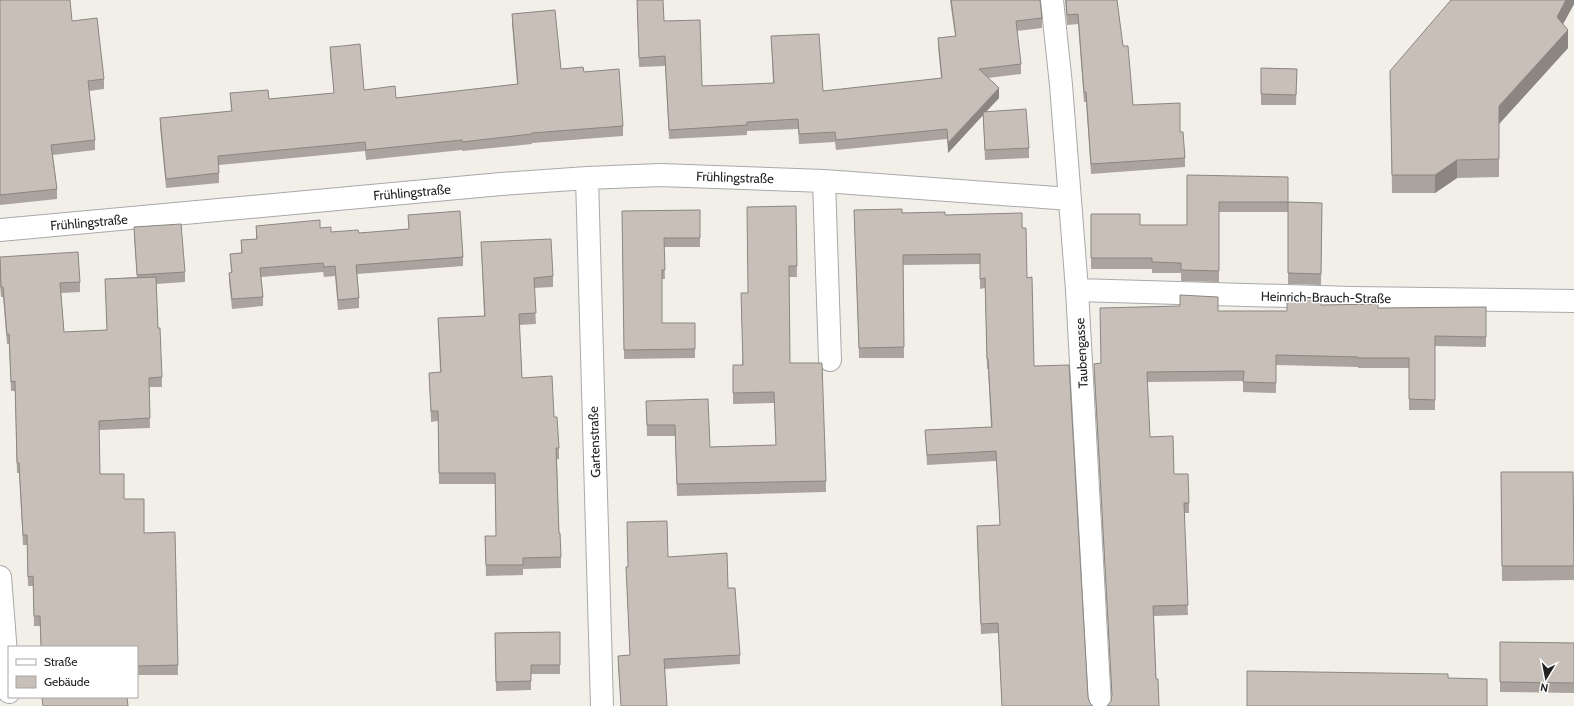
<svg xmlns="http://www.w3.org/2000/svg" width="1574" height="706" font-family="Cabin,sans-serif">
<rect width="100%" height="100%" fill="#f2efe9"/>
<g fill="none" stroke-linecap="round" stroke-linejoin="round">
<defs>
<path id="minor" d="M 1052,0 L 1061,85 L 1077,290 L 1100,706
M 587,178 L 602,706
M 824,181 L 830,360
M 0,230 L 501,184 L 587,178 L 660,175 L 824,181 L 1070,199
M 1077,290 L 1352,298 L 1574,301
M 0,577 L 9,692"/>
</defs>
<!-- minor casing -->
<use href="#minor" stroke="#a9a9a9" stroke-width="24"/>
<!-- minor -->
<use href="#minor" stroke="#fff" stroke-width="22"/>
</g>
<!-- wall -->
<path fill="#aba49e" d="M 0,0 L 72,21 L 104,79 L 104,89 L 89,91 L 95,140 L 95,150 L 53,155 L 57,189 L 57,199 L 0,205 Z
M 637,0 L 664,21 L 702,86 L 773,83 L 771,36 L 823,91 L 941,78 L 938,47 L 938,38 L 955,36 L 950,0 L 1040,0 L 1042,18 L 1042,28 L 1017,31 L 1021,64 L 1021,74 L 988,78 L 999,98 L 986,111 L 1029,148 L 1029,158 L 985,160 L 983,115 L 948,153 L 947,139 L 836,150 L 835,142 L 799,144 L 798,129 L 747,131 L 747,135 L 669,139 L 665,66 L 639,67 Z
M 1065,0 L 1117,0 L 1123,46 L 1133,105 L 1180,132 L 1185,158 L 1185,167 L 1091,174 L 1086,102 L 1084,102 L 1078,24 L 1067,25 Z
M 1574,0 L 1574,4 L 1563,24 L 1568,48 L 1499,124 L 1499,177 L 1457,178 L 1435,193 L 1392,193 L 1390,71 Z
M 512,14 L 561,69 L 584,72 L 623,126 L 623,136 L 532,143 L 532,144 L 462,151 L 462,150 L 366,160 L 365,151 L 219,165 L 219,183 L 166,188 L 160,127 L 160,118 L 231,111 L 230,93 L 269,99 L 334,93 L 330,57 L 330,47 L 364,90 L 396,98 L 517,84 L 512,24 Z
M 1261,68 L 1297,69 L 1296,105 L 1261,105 Z
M 1187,175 L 1288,202 L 1322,203 L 1321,285 L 1288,284 L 1288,212 L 1219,212 L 1219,282 L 1181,281 L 1181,273 L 1152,273 L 1152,269 L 1091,269 L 1091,214 L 1140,225 L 1187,225 Z
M 796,206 L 797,277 L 789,277 L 790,363 L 826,481 L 826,492 L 677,496 L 675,436 L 647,436 L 646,401 L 710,447 L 776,445 L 774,403 L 733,404 L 733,365 L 742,365 L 748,293 Z
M 700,210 L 700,247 L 664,247 L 665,279 L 662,279 L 662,323 L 695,323 L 695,358 L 624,359 L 622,211 Z
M 854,210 L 945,215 L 1022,228 L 1027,278 L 1034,366 L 1088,697 L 1090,703 L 1093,706 L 1002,706 L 998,633 L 981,634 L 977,536 L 977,526 L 1000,525 L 996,461 L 927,465 L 925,430 L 991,427 L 988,369 L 987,369 L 985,288 L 980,289 L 980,264 L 903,265 L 904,358 L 859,358 Z
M 408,215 L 463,257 L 463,266 L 357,274 L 359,298 L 359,308 L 338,310 L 335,276 L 324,277 L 323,272 L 261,277 L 263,297 L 263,306 L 232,309 L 229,282 L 229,273 L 231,273 L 230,254 L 241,253 L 241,240 L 256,239 L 256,226 L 320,228 L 331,232 L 359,233 L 409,229 Z
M 134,227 L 185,272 L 185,282 L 156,284 L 158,328 L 162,377 L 162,387 L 149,387 L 150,428 L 99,430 L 100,474 L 124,499 L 144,533 L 178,665 L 178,675 L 137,675 L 137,647 L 41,647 L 40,626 L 34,626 L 33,586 L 28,586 L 27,545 L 23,545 L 19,473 L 17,473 L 15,391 L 11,391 L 9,344 L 7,344 L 3,297 L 1,297 L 0,285 L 0,257 L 80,282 L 80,292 L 61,293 L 64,332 L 107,330 L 105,279 L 137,277 L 134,237 Z
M 481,242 L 553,276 L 553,287 L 534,288 L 536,324 L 519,325 L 522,378 L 554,417 L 559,448 L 559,459 L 557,459 L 559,533 L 561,557 L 561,568 L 523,569 L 523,575 L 486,576 L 485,536 L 496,536 L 495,484 L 439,484 L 438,421 L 431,422 L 429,373 L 440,372 L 438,318 L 484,316 Z
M 1321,305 L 1378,308 L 1486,307 L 1486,347 L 1435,346 L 1435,410 L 1409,410 L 1409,368 L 1358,368 L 1358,367 L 1276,365 L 1276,393 L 1243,392 L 1243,381 L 1147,382 L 1150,437 L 1174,474 L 1189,503 L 1189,513 L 1184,513 L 1188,615 L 1154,616 L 1156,679 L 1111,701 L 1112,697 L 1094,374 L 1094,364 L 1101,363 L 1218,311 L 1287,311 Z
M 1501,472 L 1573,472 L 1574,580 L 1502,581 Z
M 668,557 L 728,588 L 740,655 L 740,664 L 665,669 L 667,706 L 621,706 L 618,666 L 618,656 L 630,655 L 626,567 Z
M 560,632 L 560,674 L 531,674 L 531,690 L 496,691 L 495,633 Z
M 1500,642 L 1574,643 L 1574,693 L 1500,692 Z"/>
<!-- shaded-wall -->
<path fill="#8b8681" d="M 1566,0 L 1574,0 L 1574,4 L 1557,35 L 1557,17 Z
M 1568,30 L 1568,48 L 1499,124 L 1499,106 Z
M 999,88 L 999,98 L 948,153 L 948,143 Z
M 1457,160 L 1457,178 L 1435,193 L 1435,175 Z"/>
<!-- building -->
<path fill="#c7bfb8" stroke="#8b8681" d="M 0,0 L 70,0 L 72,21 L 97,18 L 104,79 L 88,81 L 95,140 L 51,145 L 57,189 L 0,195 Z
M 637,0 L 663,0 L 664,21 L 700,20 L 702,86 L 774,83 L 771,36 L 819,34 L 823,91 L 942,78 L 938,38 L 956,36 L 951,0 L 1040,0 L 1042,18 L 1016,21 L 1021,64 L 979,69 L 999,88 L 948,143 L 947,129 L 836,140 L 835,132 L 799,134 L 798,119 L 747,122 L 747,125 L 669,130 L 665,56 L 639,58 Z
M 1066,0 L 1117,0 L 1123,46 L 1128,46 L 1133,105 L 1180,103 L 1180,132 L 1183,132 L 1185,158 L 1091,164 L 1086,92 L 1084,92 L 1078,14 L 1067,15 Z
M 1451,0 L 1566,0 L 1557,17 L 1568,30 L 1499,106 L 1499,159 L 1457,160 L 1435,175 L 1392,175 L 1390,71 Z
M 555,10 L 561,69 L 583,67 L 584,72 L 619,69 L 623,126 L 532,133 L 532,134 L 462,142 L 462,140 L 366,150 L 365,142 L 218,156 L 219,173 L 166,179 L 160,118 L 232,111 L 230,93 L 268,90 L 269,99 L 334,93 L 330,47 L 343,46 L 360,44 L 364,90 L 395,86 L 396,98 L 518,84 L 512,14 Z
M 1261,68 L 1297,69 L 1296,95 L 1261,94 Z
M 1026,109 L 1029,148 L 985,150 L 983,112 Z
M 1187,175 L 1288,177 L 1288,202 L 1219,202 L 1219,271 L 1181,270 L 1181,263 L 1152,262 L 1152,258 L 1091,258 L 1091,214 L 1140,214 L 1140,225 L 1187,225 Z
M 1288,202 L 1322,203 L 1321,274 L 1288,273 Z
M 796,206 L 797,266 L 789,266 L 790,363 L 822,363 L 826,481 L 677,484 L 675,425 L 647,425 L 646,401 L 708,399 L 710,447 L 776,445 L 774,392 L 733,393 L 733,365 L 743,365 L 741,293 L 748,293 L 747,207 Z
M 902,209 L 902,213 L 945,212 L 945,215 L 1022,213 L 1022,228 L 1026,228 L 1027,278 L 1032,277 L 1034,366 L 1069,365 L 1088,697 L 1090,703 L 1093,706 L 1002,706 L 998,623 L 981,624 L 977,526 L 1000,525 L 996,451 L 927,455 L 925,430 L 992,427 L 988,359 L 987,359 L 985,278 L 980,279 L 980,254 L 903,255 L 904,347 L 859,348 L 854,210 Z
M 700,210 L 700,238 L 664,238 L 665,270 L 662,270 L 662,323 L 695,323 L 695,349 L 624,350 L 622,211 Z
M 460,211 L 463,257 L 356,265 L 359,298 L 338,300 L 335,266 L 324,267 L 323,263 L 260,268 L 263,297 L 232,299 L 229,273 L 232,272 L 230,254 L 242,253 L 241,240 L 257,239 L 256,226 L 320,220 L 320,228 L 331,227 L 331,232 L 358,230 L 359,233 L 409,229 L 408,215 Z
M 181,224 L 185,272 L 137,275 L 134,227 Z
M 551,239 L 553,276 L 534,278 L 536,313 L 519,314 L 522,378 L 552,376 L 554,417 L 557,417 L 559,448 L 556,448 L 559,533 L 560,533 L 561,557 L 523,558 L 523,565 L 486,565 L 485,536 L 496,536 L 495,473 L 439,473 L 438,411 L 431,411 L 429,373 L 441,372 L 438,318 L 485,316 L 481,242 Z
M 78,252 L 80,282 L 60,283 L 64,332 L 107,330 L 105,279 L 156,277 L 158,328 L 160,328 L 162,377 L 149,378 L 150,418 L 99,421 L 100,474 L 124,474 L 124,499 L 144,499 L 144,533 L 175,532 L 178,665 L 137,666 L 137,647 L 41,647 L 40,616 L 34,616 L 33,576 L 28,577 L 27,535 L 23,535 L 19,463 L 17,463 L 15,381 L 11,382 L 9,334 L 7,335 L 3,287 L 1,287 L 0,257 Z
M 1180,295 L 1218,297 L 1218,311 L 1287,311 L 1287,299 L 1321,300 L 1321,305 L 1378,304 L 1378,308 L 1486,307 L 1486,337 L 1435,336 L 1435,400 L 1409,399 L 1409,358 L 1358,358 L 1358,357 L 1276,355 L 1276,383 L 1243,382 L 1244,371 L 1147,372 L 1150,437 L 1173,436 L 1174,474 L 1188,474 L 1189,503 L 1184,503 L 1188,605 L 1153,606 L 1156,679 L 1158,679 L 1159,706 L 1107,706 L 1111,701 L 1112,695 L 1094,364 L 1101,363 L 1100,308 L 1180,306 Z
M 1501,472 L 1573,472 L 1574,566 L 1502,566 Z
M 667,521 L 668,557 L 727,553 L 728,588 L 735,588 L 740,655 L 664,659 L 667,706 L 621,706 L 618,656 L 630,655 L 626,567 L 628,567 L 627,522 Z
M 560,632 L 560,665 L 531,665 L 531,681 L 496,682 L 495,633 Z
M 1500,642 L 1574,643 L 1574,683 L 1500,682 Z
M 1247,671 L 1448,674 L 1448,678 L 1487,679 L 1487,706 L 1247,706 Z
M 42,697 L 127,697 L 128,706 L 43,706 Z"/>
<g text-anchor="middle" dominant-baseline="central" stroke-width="3" stroke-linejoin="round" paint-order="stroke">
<!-- street labels -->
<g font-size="13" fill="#222" stroke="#fff">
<text transform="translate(735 177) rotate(2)">Frühlingstraße</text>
<text transform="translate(412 192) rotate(-5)">Frühlingstraße</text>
<text transform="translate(89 222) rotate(-5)">Frühlingstraße</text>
<text transform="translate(1326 297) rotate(1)">Heinrich-Brauch-Straße</text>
<text transform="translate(1081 353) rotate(-93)">Taubengasse</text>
<text transform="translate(594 442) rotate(-92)">Gartenstraße</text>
</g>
</g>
<!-- legend -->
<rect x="8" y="646" width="130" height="52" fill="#ffffff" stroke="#a7a7a7"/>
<rect x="16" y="659" width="20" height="6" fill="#ffffff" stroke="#a7a7a7"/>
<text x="44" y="666" font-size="12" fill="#222222">Straße</text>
<rect x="16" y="676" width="20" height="12" fill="#c7bfb8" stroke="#a7a7a7"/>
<text x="44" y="686" font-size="12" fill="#222222">Gebäude</text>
<!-- north arrow -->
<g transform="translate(1546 678) rotate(190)" stroke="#ffffff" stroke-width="3" paint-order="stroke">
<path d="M0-3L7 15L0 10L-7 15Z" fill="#222222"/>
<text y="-6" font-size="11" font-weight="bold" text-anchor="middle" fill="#222222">N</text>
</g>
</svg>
